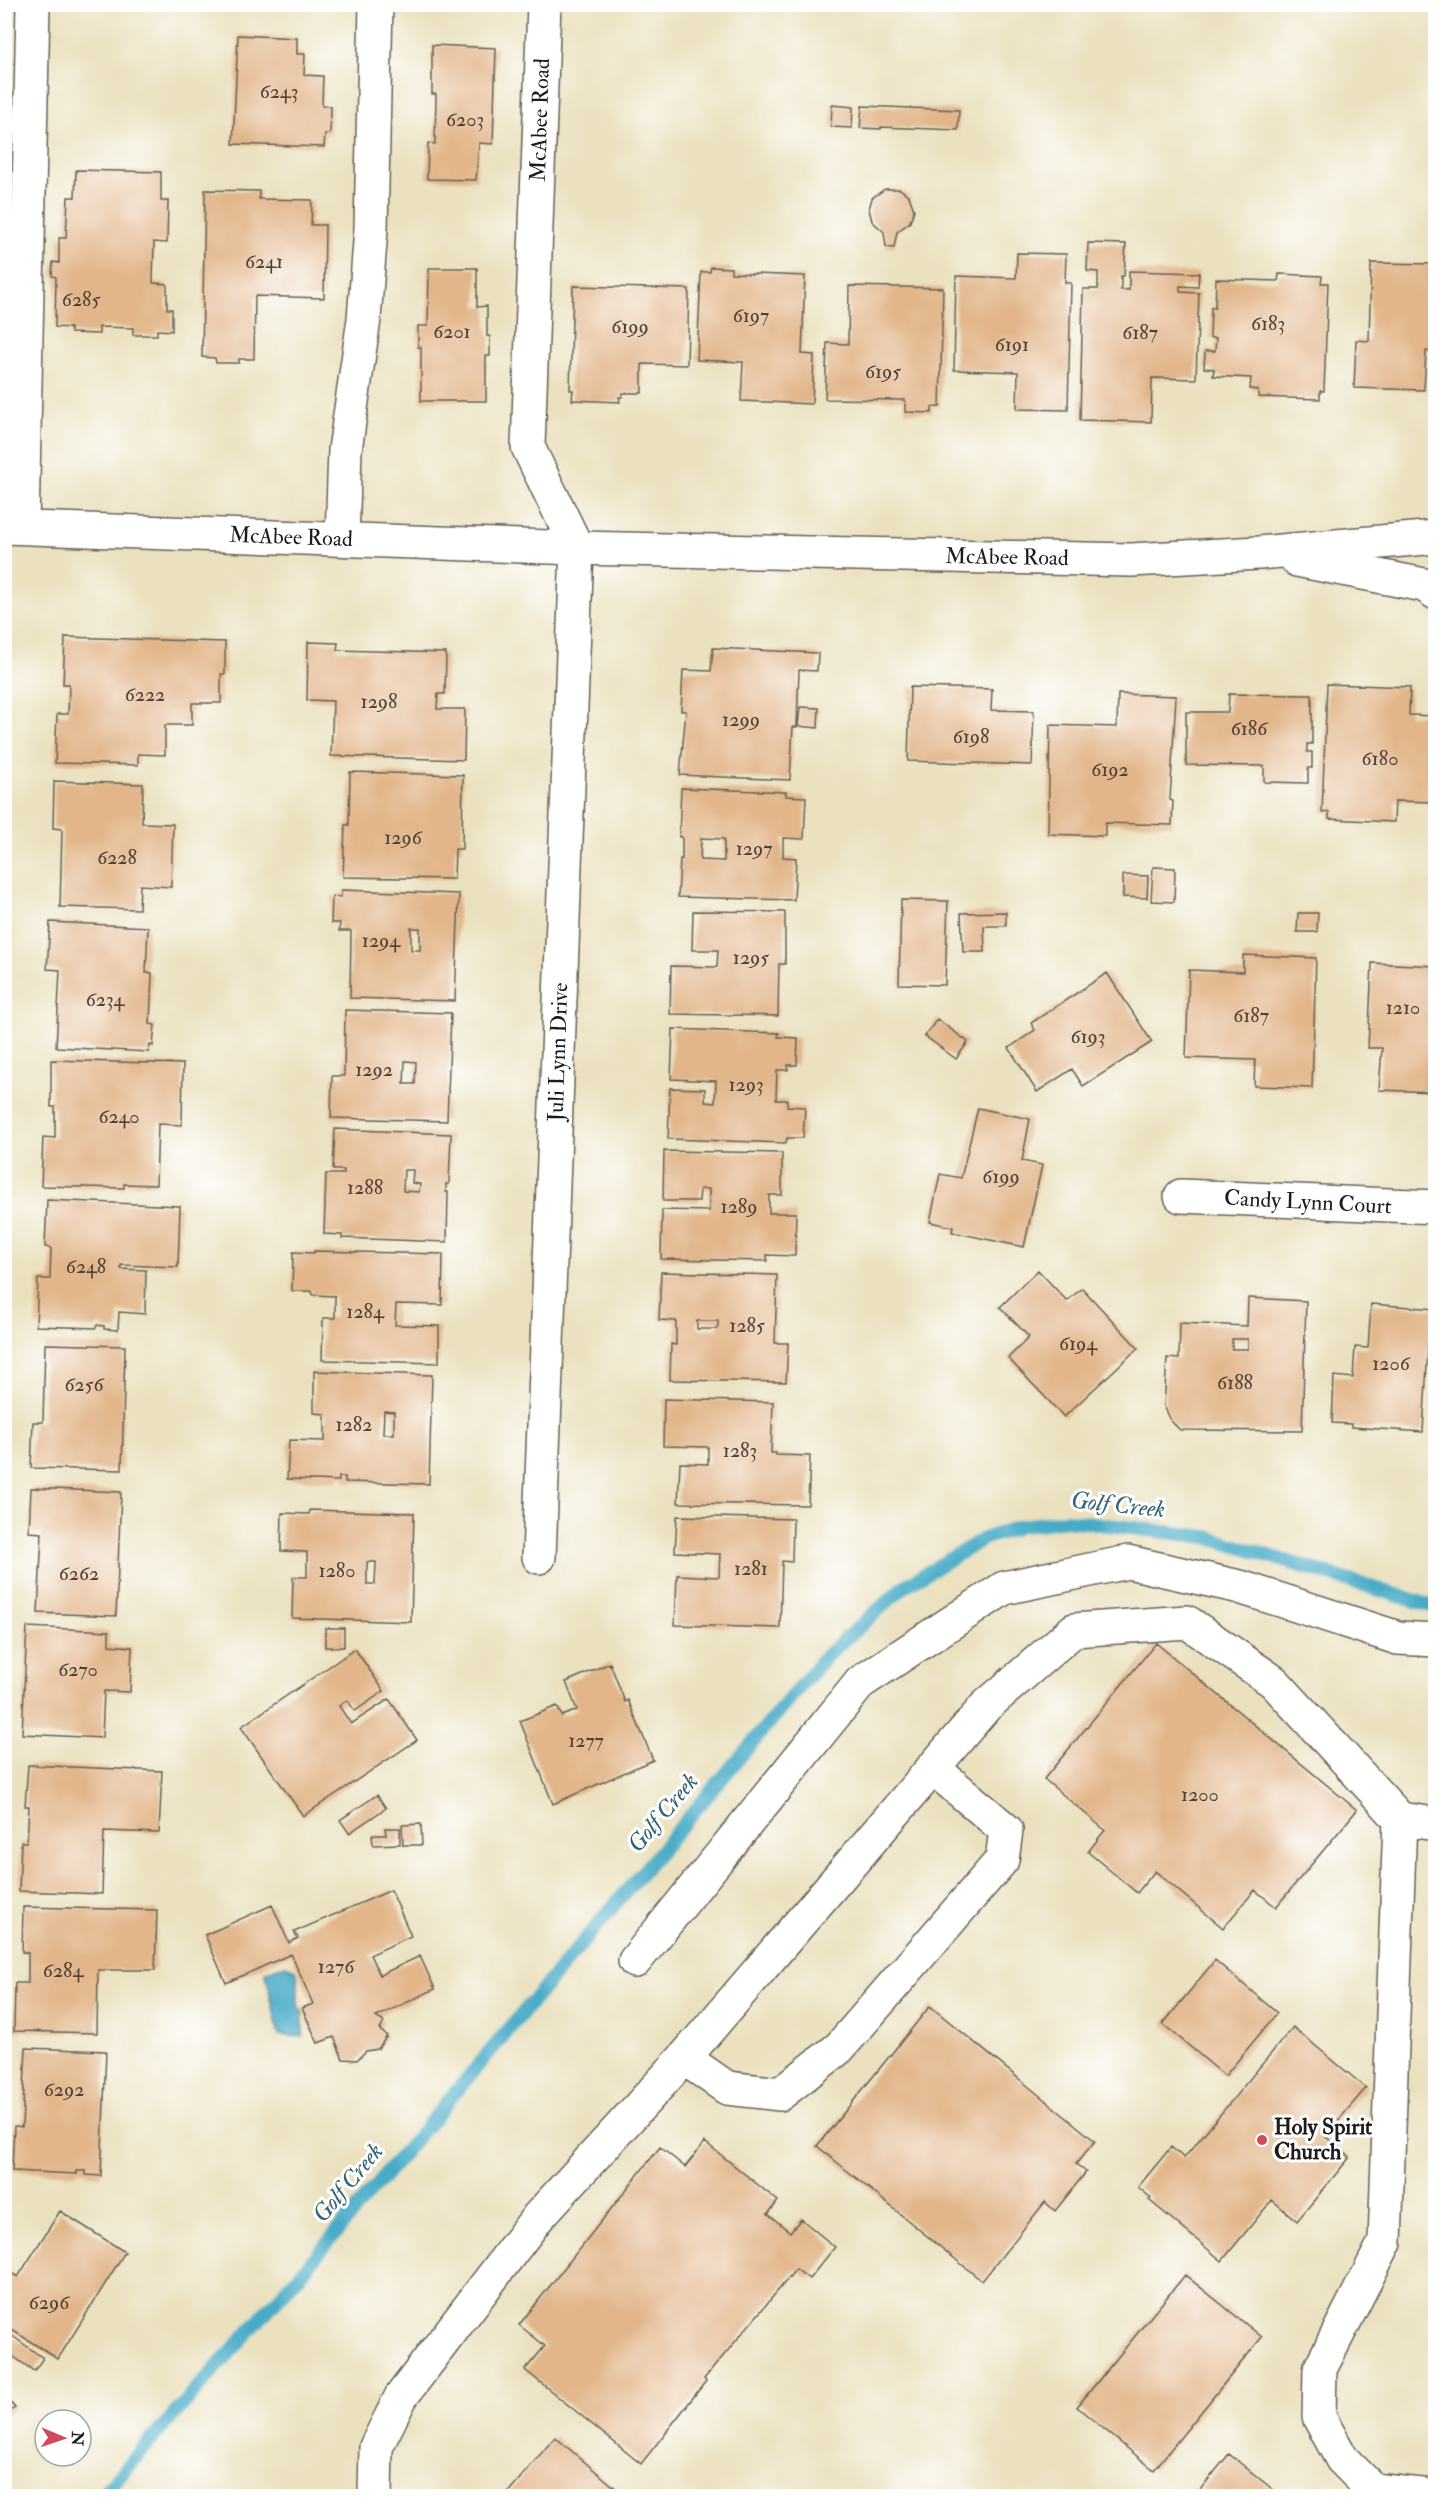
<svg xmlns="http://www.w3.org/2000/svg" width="1440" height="2501" font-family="'IM FELL Double Pica',serif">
<rect width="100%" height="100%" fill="#fff"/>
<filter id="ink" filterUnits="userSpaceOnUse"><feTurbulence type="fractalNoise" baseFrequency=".0167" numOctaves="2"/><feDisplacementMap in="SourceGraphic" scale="12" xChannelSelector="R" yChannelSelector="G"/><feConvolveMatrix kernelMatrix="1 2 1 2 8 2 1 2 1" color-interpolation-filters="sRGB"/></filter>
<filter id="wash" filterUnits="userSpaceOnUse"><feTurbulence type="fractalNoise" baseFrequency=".008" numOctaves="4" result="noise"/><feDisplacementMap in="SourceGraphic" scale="24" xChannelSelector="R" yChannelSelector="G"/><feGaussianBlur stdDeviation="1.35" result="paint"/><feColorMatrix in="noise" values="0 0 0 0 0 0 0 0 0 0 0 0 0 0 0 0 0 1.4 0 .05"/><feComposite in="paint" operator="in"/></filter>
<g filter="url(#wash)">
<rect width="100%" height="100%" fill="#ebe1bf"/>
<!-- water -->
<path fill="#47abc7" stroke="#326472" stroke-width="1.5" d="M 286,1965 L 296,1970 L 298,1980 L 298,2005 L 303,2014 L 303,2037 L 279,2035 L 265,1971 Z"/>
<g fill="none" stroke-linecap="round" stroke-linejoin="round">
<!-- stream -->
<path stroke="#47abc7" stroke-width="14" d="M 101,2496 L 312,2261 L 825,1657 L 905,1586 L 983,1539 L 1021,1526 L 1067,1520 L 1207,1537 L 1432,1606"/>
</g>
<g id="blocks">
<!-- building -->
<path fill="#e2b68a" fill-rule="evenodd" d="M 238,35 L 297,38 L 297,54 L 305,54 L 304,75 L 323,76 L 322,106 L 331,106 L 330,134 L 325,134 L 324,147 L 233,144 Z
M 432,45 L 496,48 L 493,144 L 479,143 L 476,180 L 427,179 L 428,143 L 435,144 L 436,94 L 432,94 Z
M 832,105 L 853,107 L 852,128 L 831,127 Z
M 862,106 L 959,110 L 958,130 L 881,127 L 881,129 L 860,128 Z
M 76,170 L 161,172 L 161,201 L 168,201 L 167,243 L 154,242 L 153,283 L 167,284 L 167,309 L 172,309 L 172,331 L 157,330 L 157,335 L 133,335 L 133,328 L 99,327 L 99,334 L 71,333 L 70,328 L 55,327 L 56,277 L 52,276 L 53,262 L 59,263 L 59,238 L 66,238 L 68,197 L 75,197 Z
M 885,189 L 900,189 L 909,196 L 914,210 L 910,222 L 897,232 L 894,248 L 886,247 L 884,232 L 872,221 L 869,209 L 872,198 Z
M 205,190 L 259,191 L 259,199 L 312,200 L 311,225 L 325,225 L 324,298 L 255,296 L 254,359 L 239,359 L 239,363 L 216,363 L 215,358 L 202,357 Z
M 1088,243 L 1126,244 L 1124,276 L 1121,276 L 1121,290 L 1129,290 L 1129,271 L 1199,273 L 1198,287 L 1180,286 L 1180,292 L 1199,293 L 1196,379 L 1152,378 L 1151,422 L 1080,420 L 1083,289 L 1098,289 L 1098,272 L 1087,271 Z
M 1017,253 L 1066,254 L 1065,283 L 1071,283 L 1068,410 L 1017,409 L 1018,372 L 954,370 L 956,276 L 1016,278 Z
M 1371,263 L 1436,264 L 1436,352 L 1426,351 L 1424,390 L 1354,388 L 1356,340 L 1369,341 Z
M 711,267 L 731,268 L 731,273 L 805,276 L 802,354 L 814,355 L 812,404 L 741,401 L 743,362 L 697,360 L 701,272 L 710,272 Z
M 429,268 L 477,268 L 477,307 L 487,306 L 487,336 L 490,336 L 490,356 L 486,356 L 486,401 L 421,401 L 421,347 L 418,347 L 418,326 L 428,326 Z
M 1279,274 L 1322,276 L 1321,283 L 1328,283 L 1324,391 L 1320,391 L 1320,399 L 1258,397 L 1258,390 L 1250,389 L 1251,378 L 1213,376 L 1214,369 L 1204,368 L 1205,351 L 1215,351 L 1216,338 L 1210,338 L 1211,307 L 1215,308 L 1216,279 L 1278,281 Z
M 573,286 L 689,289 L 687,365 L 642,364 L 642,393 L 623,393 L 622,397 L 619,397 L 620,402 L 572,400 L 573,390 L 570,390 Z
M 849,286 L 943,288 L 940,407 L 932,407 L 932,413 L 905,412 L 905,400 L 825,399 L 827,343 L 848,344 Z
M 65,637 L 225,642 L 225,674 L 221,674 L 221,703 L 192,703 L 192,725 L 165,725 L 165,755 L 138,754 L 138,765 L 55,763 L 57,714 L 68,714 L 69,684 L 63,684 Z
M 308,642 L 338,643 L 337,650 L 446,653 L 445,694 L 438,694 L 437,709 L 465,709 L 464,760 L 331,756 L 333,701 L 307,700 Z
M 713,648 L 818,653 L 817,671 L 799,670 L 797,727 L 793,727 L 790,780 L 680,775 L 686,711 L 681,711 L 683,670 L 711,671 Z
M 1327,684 L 1410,687 L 1409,715 L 1436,716 L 1436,802 L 1395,801 L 1394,822 L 1329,819 L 1329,812 L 1322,813 Z
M 910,687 L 992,689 L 991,710 L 1034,711 L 1032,765 L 908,761 Z
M 1118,694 L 1176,696 L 1170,800 L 1173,801 L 1172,825 L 1105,823 L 1105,836 L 1048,834 L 1050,725 L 1117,727 Z
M 1229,694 L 1312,695 L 1312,744 L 1307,744 L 1307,752 L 1312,752 L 1312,768 L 1308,768 L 1308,783 L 1264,782 L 1264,766 L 1186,765 L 1186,712 L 1228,712 Z
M 800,707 L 819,708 L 818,728 L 798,726 Z
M 350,772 L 463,775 L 462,849 L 455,849 L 454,879 L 343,877 L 345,825 L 349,825 Z
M 54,781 L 143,784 L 142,823 L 173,824 L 171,887 L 140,885 L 139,909 L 60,907 L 62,829 L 53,828 Z
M 681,788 L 786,792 L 786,796 L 806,797 L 804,839 L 783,838 L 783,857 L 796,858 L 794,900 L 678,897 L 680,859 L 682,859 L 682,837 L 679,837 ZM 701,838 L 724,839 L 724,861 L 700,860 Z
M 1153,867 L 1175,868 L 1174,902 L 1151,901 Z
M 1123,875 L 1148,876 L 1147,898 L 1123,897 Z
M 341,890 L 459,894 L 455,1001 L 350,998 L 351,931 L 339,931 L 340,923 L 331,923 L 332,896 L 341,897 ZM 411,928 L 420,928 L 420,950 L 411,950 Z
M 901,900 L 948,901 L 945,985 L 899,984 Z
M 693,911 L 785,912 L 785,964 L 779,964 L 778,1016 L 670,1014 L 671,966 L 717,967 L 718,950 L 692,950 Z
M 1006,912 L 1006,926 L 984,926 L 985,952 L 963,952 L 961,913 Z
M 1298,913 L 1318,913 L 1317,932 L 1297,932 Z
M 50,922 L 148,927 L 146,973 L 152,973 L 150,1024 L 155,1025 L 153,1046 L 150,1045 L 149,1052 L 56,1047 L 60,970 L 47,969 Z
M 1243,955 L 1316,958 L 1312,1088 L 1254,1086 L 1255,1060 L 1186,1058 L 1189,970 L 1243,972 Z
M 1372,963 L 1436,966 L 1434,1092 L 1379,1090 L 1382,1048 L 1368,1048 Z
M 1107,973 L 1152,1042 L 1083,1086 L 1072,1069 L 1037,1092 L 1009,1048 L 1035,1030 L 1031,1023 Z
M 345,1010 L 451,1013 L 447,1121 L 331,1118 L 332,1076 L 344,1076 ZM 405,1061 L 416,1062 L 415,1084 L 404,1084 Z
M 937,1019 L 968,1042 L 956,1059 L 925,1036 Z
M 673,1029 L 779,1033 L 778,1037 L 798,1038 L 797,1065 L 788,1065 L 788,1070 L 777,1070 L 776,1100 L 787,1100 L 787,1106 L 805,1107 L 803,1138 L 787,1138 L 786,1143 L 668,1139 L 670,1088 L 705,1089 L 705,1102 L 715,1103 L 716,1081 L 671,1079 Z
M 51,1060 L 183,1064 L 182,1125 L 158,1124 L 156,1185 L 124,1184 L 124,1188 L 41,1186 L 43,1137 L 55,1138 L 55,1107 L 51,1107 Z
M 978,1108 L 1030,1119 L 1022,1161 L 1042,1165 L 1024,1247 L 952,1232 L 953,1227 L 930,1222 L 940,1174 L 961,1178 Z
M 335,1129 L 451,1134 L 449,1184 L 446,1184 L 446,1192 L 448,1192 L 447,1242 L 342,1238 L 342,1235 L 324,1234 L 326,1174 L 344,1174 L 344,1170 L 333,1170 ZM 404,1170 L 413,1170 L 412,1183 L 420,1184 L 419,1192 L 403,1191 Z
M 664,1151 L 782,1153 L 782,1195 L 769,1195 L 769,1213 L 796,1213 L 795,1256 L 767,1255 L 767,1261 L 661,1259 L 662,1210 L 709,1211 L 709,1189 L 700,1189 L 699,1201 L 663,1201 Z
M 47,1200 L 180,1206 L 178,1267 L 121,1265 L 121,1269 L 146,1270 L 145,1314 L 119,1312 L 118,1330 L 104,1329 L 104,1326 L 97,1325 L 96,1328 L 36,1326 L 38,1279 L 50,1279 L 51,1248 L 45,1247 Z
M 314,1251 L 443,1254 L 442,1305 L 396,1304 L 395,1325 L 439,1326 L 439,1363 L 322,1360 L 323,1318 L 335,1318 L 335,1296 L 313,1295 L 312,1291 L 292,1291 L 293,1252 L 314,1253 Z
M 1038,1270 L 1067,1301 L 1082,1288 L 1138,1348 L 1064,1417 L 1008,1358 L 1029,1337 L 1000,1307 Z
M 661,1272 L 777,1275 L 775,1343 L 788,1343 L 786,1382 L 670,1380 L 671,1344 L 676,1345 L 676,1321 L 659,1320 ZM 697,1321 L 718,1321 L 718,1329 L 697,1329 Z
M 1248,1298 L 1306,1301 L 1302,1431 L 1180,1430 L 1171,1421 L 1164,1406 L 1167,1358 L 1179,1359 L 1180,1323 L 1247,1326 ZM 1232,1339 L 1248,1339 L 1248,1349 L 1232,1349 Z
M 1371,1304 L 1436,1309 L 1436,1349 L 1428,1348 L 1423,1432 L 1351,1427 L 1351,1424 L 1332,1423 L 1334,1376 L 1353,1378 L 1355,1347 L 1368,1348 Z
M 45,1344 L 125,1346 L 122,1470 L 31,1468 L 33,1422 L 43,1422 Z
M 314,1371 L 432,1375 L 429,1484 L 345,1482 L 345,1477 L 339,1477 L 339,1481 L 287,1479 L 289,1440 L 325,1441 L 325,1414 L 314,1413 ZM 384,1411 L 394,1412 L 394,1434 L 383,1434 Z
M 664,1399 L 773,1402 L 771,1453 L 776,1453 L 776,1455 L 810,1456 L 808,1505 L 678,1503 L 680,1463 L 708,1464 L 708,1447 L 663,1446 Z
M 31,1488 L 121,1492 L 116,1616 L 38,1613 L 42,1533 L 29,1532 Z
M 310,1510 L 414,1513 L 411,1622 L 292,1618 L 293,1577 L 307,1577 L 307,1552 L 281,1551 L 282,1513 L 309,1514 ZM 367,1562 L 376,1562 L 375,1584 L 367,1584 Z
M 677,1516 L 793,1519 L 792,1562 L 782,1561 L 780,1628 L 675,1625 L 677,1575 L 719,1577 L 720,1554 L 675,1552 Z
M 27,1627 L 109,1631 L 109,1645 L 132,1647 L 130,1692 L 104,1691 L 102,1738 L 22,1734 Z
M 325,1628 L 344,1628 L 344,1647 L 325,1647 Z
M 1156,1643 L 1357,1810 L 1276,1907 L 1255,1890 L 1223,1928 L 1155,1871 L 1137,1893 L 1088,1852 L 1105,1830 L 1044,1779 Z
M 355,1649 L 384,1691 L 355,1711 L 347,1700 L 339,1706 L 351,1724 L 389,1699 L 417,1740 L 303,1816 L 241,1727 Z
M 610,1663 L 625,1702 L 628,1700 L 653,1760 L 553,1804 L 520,1721 L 557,1706 L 562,1716 L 577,1710 L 566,1682 Z
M 28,1765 L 162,1771 L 159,1833 L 104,1831 L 102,1894 L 19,1891 L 21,1842 L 27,1842 L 29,1806 L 25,1806 Z
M 377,1795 L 386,1808 L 349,1833 L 340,1820 Z
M 421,1824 L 422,1845 L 403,1845 L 402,1825 Z
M 385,1828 L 400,1828 L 400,1844 L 373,1845 L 372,1835 L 386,1835 Z
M 391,1890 L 411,1936 L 370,1955 L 380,1975 L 420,1956 L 435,1989 L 376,2017 L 384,2022 L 380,2030 L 387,2036 L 378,2049 L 366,2051 L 357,2060 L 343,2059 L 334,2037 L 318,2043 L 302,2008 L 313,2004 L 291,1954 L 226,1983 L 205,1935 L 272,1905 L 289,1943 L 298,1938 L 294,1932 Z
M 23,1907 L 157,1910 L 155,1970 L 98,1970 L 97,2033 L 14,2031 L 15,1983 L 28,1983 L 28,1953 L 22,1952 Z
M 1215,1960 L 1277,2013 L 1225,2076 L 1163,2024 Z
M 930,2006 L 1095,2141 L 1076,2164 L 1086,2172 L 1055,2211 L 1045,2202 L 982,2281 L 817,2146 Z
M 1293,2027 L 1366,2088 L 1325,2136 L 1350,2157 L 1297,2221 L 1272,2200 L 1222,2261 L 1149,2200 L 1151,2198 L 1138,2187 L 1171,2147 L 1184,2158 Z
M 26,2048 L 106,2051 L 101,2176 L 86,2175 L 86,2171 L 77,2171 L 77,2174 L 12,2171 L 14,2126 L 22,2127 Z
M 705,2142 L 778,2201 L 768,2214 L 790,2232 L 801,2219 L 835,2247 L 809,2279 L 796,2269 L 704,2379 L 706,2381 L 641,2464 L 525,2370 L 545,2346 L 519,2325 L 660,2147 L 685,2167 Z
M 60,2211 L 125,2252 L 58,2359 L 4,2325 L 4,2279 L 9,2272 L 18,2277 Z
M 1185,2275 L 1262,2337 L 1154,2470 L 1077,2407 Z
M 11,2335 L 43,2358 L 34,2371 L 4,2350 L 4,2343 Z
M 4,2396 L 15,2408 L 4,2416 Z
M 555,2437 L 625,2496 L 505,2496 Z
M 1229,2454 L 1281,2496 L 1195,2496 Z"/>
</g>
</g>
<g filter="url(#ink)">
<use href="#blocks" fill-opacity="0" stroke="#646155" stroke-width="1.5"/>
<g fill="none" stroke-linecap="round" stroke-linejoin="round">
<defs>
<path id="minor" d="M 4,527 L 577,548 L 1131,560 L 1259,553 L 1436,537
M 22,527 L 33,4
M 342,539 L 345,450 L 364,319 L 371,229 L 376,4
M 1297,560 L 1424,585 L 1436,593
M 1181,1196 L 1436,1207
M 539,1557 L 577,548 L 528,447 L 544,4
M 635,1961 L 861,1682 L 1004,1588 L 1128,1562 L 1240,1587 L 1398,1638 L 1436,1640
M 684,2058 L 727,2088 L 780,2094 L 839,2048 L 1002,1860 L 1006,1830 L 933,1768
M 375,2496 L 376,2447 L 401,2397 L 538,2217 L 684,2058 L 986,1706 L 1074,1630 L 1187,1622 L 1274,1682 L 1400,1819
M 1432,2496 L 1373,2490 L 1342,2459 L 1319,2417 L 1320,2369 L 1385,2242 L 1400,1819 L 1436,1824"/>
</defs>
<!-- minor casing -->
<use href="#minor" stroke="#646155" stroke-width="36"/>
<!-- minor -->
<use href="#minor" stroke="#fff" stroke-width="33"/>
</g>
</g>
<!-- markers -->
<circle fill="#d1495b" stroke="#fff" stroke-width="2" cx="1262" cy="2140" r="6"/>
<g text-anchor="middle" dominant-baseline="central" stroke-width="6" stroke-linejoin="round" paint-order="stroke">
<!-- number labels -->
<g font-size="20" fill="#4e4238">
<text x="279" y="91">6243</text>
<text x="465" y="119">6203</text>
<text x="264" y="261">6241</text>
<text x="81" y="299">6285</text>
<text x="751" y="315">6197</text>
<text x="1268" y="323">6183</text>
<text x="630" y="326">6199</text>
<text x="452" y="331">6201</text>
<text x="1140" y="332">6187</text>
<text x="1012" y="344">6191</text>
<text x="883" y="371">6195</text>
<text x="145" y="694">6222</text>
<text x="379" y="701">1298</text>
<text x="741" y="719">1299</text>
<text x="1249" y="728">6186</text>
<text x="971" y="736">6198</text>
<text x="1380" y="758">6180</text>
<text x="1110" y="769">6192</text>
<text x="403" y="837">1296</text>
<text x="754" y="848">1297</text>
<text x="117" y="857">6228</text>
<text x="381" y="940">1294</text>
<text x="751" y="957">1295</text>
<text x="105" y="999">6234</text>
<text x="1403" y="1007">1210</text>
<text x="1251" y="1015">6187</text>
<text x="1088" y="1036">6193</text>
<text x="374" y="1069">1292</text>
<text x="746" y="1084">1293</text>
<text x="119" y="1116">6240</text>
<text x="1001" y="1176">6199</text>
<text x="365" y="1187">1288</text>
<text x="739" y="1206">1289</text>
<text x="86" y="1266">6248</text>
<text x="365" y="1311">1284</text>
<text x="747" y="1325">1285</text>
<text x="1078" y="1343">6194</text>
<text x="1391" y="1363">1206</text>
<text x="1235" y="1382">6188</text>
<text x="84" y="1384">6256</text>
<text x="354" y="1424">1282</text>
<text x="740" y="1450">1283</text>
<text x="751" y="1568">1281</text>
<text x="337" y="1570">1280</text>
<text x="79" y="1573">6262</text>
<text x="78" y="1669">6270</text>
<text x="586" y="1740">1277</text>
<text x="1200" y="1794">1200</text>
<text x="336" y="1966">1276</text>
<text x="63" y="1970">6284</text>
<text x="64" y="2089">6292</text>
<text x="49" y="2302">6296</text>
</g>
<!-- street labels -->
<g font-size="22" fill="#1c1c1c" stroke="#fff">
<text transform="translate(540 120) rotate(-88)">McAbee Road</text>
<text transform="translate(291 537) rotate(2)">McAbee Road</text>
<text transform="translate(1007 557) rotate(1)">McAbee Road</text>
<text transform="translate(558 1052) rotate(-88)">Juli Lynn Drive</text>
<text transform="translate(1308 1202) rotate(3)">Candy Lynn Court</text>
</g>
<!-- poi labels -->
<g font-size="22" font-weight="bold" fill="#1c1c1c" stroke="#fff" text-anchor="start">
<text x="1274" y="2127">Holy Spirit<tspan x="1274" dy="25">Church</tspan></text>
</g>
<!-- water labels -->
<g font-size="24" font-style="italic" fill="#326472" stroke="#fff">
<text transform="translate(1118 1505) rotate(6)">Golf Creek</text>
<text transform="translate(663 1813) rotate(-50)">Golf Creek</text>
<text transform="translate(348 2183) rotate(-50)">Golf Creek</text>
</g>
</g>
<!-- margin -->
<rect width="1440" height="2501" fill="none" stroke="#fff" stroke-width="24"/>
<!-- north arrow -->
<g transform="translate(63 2438) rotate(92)"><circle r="28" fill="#ffffff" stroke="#a4a4a4" stroke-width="1.5"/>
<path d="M0-4.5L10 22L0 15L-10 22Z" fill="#d1495b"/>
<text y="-9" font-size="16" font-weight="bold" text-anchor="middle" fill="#1c1c1c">N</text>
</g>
</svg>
